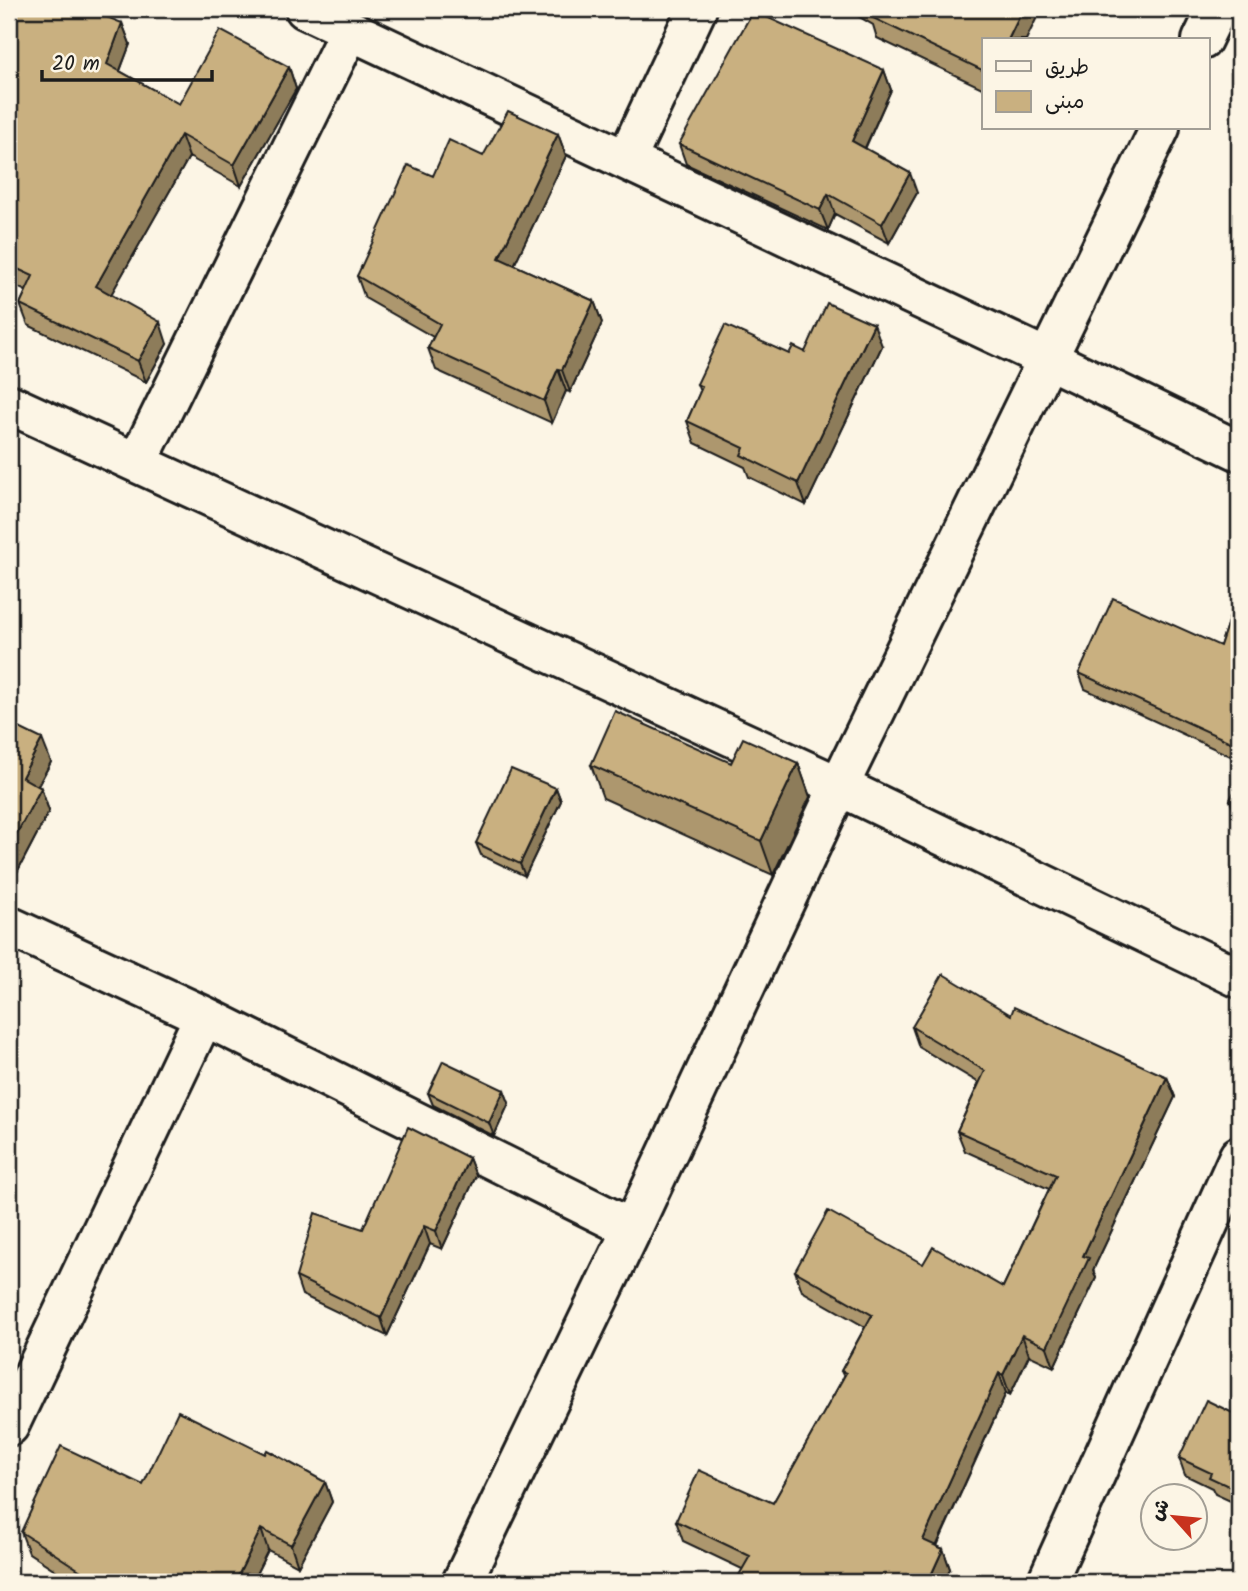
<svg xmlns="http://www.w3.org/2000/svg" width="1248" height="1591" font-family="Kalam,'Playpen Sans Arabic',sans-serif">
<rect width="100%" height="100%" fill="#fcf5e5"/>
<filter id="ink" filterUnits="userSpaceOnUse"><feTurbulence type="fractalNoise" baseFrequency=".0143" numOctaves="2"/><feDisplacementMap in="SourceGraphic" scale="14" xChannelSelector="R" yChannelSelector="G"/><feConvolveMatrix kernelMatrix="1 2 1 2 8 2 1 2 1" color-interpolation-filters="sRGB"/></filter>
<g filter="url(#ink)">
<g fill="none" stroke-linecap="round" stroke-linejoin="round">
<defs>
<path id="minor" d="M 305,9 L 1048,359 L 1239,451
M 1202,40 L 1217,9
M 626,160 L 697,9
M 9,404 L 839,786 L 1239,978
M 137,463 L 350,30
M 9,926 L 204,1016
M 9,1426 L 204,1016 L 632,1229
M 462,1582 L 632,1229 L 839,786 L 1160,128
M 1047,1582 L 1239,1156"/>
</defs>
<!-- minor casing -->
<use href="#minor" stroke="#1c1c1c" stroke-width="44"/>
<!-- minor -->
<use href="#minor" stroke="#fcf5e5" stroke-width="38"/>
</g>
<!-- wall -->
<path fill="#ad976e" stroke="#1c1c1c" stroke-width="2" d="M 9,9 L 122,23 L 130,44 L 120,71 L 179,104 L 289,67 L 296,89 L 241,186 L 189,157 L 111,294 L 167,344 L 146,382 L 28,325 L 20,304 L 26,291 L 9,283 Z
M 850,9 L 1041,9 L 984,40 L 984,89 L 877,38 L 873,25 L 851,12 Z
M 884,70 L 891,90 L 865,149 L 917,193 L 889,243 L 835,214 L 828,230 L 686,164 L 679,144 Z
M 558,134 L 566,156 L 514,265 L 594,301 L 602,323 L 570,392 L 566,391 L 552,423 L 436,370 L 428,348 L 433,337 L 365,298 L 357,276 L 433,176 L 483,156 Z
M 882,346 L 806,505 L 749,477 L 745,467 L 695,443 L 687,421 L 700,392 L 697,384 L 789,354 L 805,352 Z
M 1239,588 L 1239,760 L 1085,689 L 1079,673 L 1220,646 Z
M 9,723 L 51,762 L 38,786 L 41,788 L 49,811 L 15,876 L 9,872 Z
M 798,763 L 810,797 L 773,875 L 603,798 L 591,765 Z
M 1239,782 L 1239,818 L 1236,816 L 1230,800 Z
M 556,788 L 561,801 L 525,876 L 481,855 L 476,843 Z
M 1011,1015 L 1167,1077 L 1175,1097 L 1093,1270 L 1096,1278 L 1054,1367 L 1029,1355 L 1010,1395 L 1006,1393 L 937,1546 L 943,1549 L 950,1569 L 742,1569 L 683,1541 L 676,1521 L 773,1503 L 844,1377 L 841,1371 L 865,1327 L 802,1291 L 795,1271 L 923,1264 L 1003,1287 L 1049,1189 L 965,1151 L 957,1131 L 979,1083 L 919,1047 L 912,1027 Z
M 504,1090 L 509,1103 L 494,1136 L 433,1105 L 428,1093 Z
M 469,1158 L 476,1176 L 442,1249 L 430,1244 L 387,1336 L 302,1295 L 296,1277 L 363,1229 Z
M 1239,1416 L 1239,1505 L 1215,1494 L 1212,1488 L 1185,1475 L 1179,1458 Z
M 325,1482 L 332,1502 L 298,1566 L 268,1550 L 252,1582 L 74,1582 L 29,1553 L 21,1532 L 143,1485 Z
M 1239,1529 L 1239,1555 L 1234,1541 Z"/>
<!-- shaded-wall -->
<path fill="#8d7b5a" stroke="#1c1c1c" stroke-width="2" d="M 1023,9 L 1041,9 L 1026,40 L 1008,40 Z
M 122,23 L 130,44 L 114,86 L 107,64 Z
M 289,67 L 296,89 L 241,186 L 234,165 Z
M 884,70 L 891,90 L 859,161 L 852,141 Z
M 558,134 L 566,156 L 507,280 L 499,258 Z
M 181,135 L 189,157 L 104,307 L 96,286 Z
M 910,173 L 917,193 L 889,243 L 882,224 Z
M 828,194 L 835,214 L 828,230 L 820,210 Z
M 594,301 L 602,323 L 570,392 L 562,370 Z
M 160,322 L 167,344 L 146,382 L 138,361 Z
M 874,324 L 882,346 L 806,505 L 798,483 Z
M 558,369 L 566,391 L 552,423 L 544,401 Z
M 42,739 L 51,762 L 30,800 L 22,777 Z
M 798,763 L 810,797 L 773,875 L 761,841 Z
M 41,788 L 49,811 L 15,876 L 9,859 L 9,848 Z
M 556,788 L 561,801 L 525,876 L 520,864 Z
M 1167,1077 L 1175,1097 L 1093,1270 L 1096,1278 L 1054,1367 L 1047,1347 L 1083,1256 Z
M 504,1090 L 509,1103 L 494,1136 L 489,1123 Z
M 469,1158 L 476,1176 L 442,1249 L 436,1231 Z
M 424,1226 L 430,1244 L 387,1336 L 381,1318 Z
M 1022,1335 L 1029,1355 L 1010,1395 L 1003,1375 Z
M 999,1373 L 1006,1393 L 930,1560 L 923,1540 Z
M 325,1482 L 332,1502 L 298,1566 L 291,1545 Z
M 261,1529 L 268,1550 L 252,1582 L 235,1582 Z
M 943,1549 L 950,1569 L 944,1582 L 928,1582 Z"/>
<!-- building -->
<path fill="#c9b080" stroke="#1c1c1c" stroke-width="2" d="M 9,9 L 87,9 L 122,23 L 107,64 L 179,104 L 220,30 L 289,67 L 234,165 L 181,135 L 96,286 L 160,322 L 138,361 L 20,304 L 33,276 L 9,265 Z
M 873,9 L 1023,9 L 1008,40 L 984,40 L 984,71 L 869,16 Z
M 753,11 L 884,70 L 852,141 L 910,173 L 882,224 L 828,194 L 820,210 L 679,144 Z
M 508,111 L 558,134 L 499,258 L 594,301 L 562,370 L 558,369 L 544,401 L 428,348 L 440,324 L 357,276 L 408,165 L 433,176 L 449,140 L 483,156 Z
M 827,303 L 874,324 L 798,483 L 741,455 L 744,448 L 687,421 L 702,387 L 697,384 L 725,325 L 789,354 L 793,346 L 805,352 Z
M 1239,588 L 1239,746 L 1079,673 L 1113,598 L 1220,646 Z
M 615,711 L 731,763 L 743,738 L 798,763 L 761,841 L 591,765 Z
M 9,723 L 42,739 L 22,777 L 41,788 L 9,848 Z
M 511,769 L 556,788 L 520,864 L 476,843 Z
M 1239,782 L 1239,804 L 1230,800 Z
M 943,974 L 1011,1015 L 1014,1007 L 1167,1077 L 1083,1256 L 1089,1258 L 1047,1347 L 1022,1335 L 1003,1375 L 999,1373 L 923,1540 L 943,1549 L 928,1582 L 735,1582 L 750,1556 L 676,1521 L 699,1470 L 773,1503 L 846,1373 L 841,1371 L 872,1315 L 795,1271 L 828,1211 L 923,1264 L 933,1247 L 1003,1287 L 1056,1175 L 957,1131 L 985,1071 L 912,1027 Z
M 443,1061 L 504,1090 L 489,1123 L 428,1093 Z
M 408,1127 L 469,1158 L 436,1231 L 424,1226 L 381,1318 L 296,1277 L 315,1213 L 363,1229 Z
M 1206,1400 L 1239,1416 L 1239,1491 L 1209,1477 L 1211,1473 L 1179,1458 Z
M 178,1411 L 265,1454 L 267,1450 L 325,1482 L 291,1545 L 261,1529 L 235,1582 L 98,1582 L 21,1532 L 61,1446 L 143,1485 Z
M 1239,1529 L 1239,1543 L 1234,1541 Z"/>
</g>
<!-- margin -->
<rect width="1248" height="1591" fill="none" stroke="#fcf5e5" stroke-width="35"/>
<rect x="18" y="18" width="1213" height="1556" fill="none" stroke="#1c1c1c" stroke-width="2.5" filter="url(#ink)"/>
<!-- legend -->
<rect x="982" y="38" width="228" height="91" fill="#fcf5e5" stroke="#a29e95" stroke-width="2"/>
<rect x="996" y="61" width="35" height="10" fill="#fcf5e5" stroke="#a29e95" stroke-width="2"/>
<text x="1045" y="74" font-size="21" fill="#1c1c1c">طريق</text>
<rect x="996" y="91" width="35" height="21" fill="#c9b080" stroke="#a29e95" stroke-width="2"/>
<text x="1045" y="108" font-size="21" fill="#1c1c1c">مبنى</text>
<!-- north arrow -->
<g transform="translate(1174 1517) rotate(297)"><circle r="33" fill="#fcf5e5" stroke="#a29e95" stroke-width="2"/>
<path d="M0-5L12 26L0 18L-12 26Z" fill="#c8321e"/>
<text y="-10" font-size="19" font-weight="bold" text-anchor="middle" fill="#1c1c1c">ش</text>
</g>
<!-- scale -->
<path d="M42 70v10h170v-10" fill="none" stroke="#1c1c1c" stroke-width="3.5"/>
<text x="52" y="70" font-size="21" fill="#1c1c1c" stroke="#fcf5e5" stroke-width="5" paint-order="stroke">20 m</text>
</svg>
